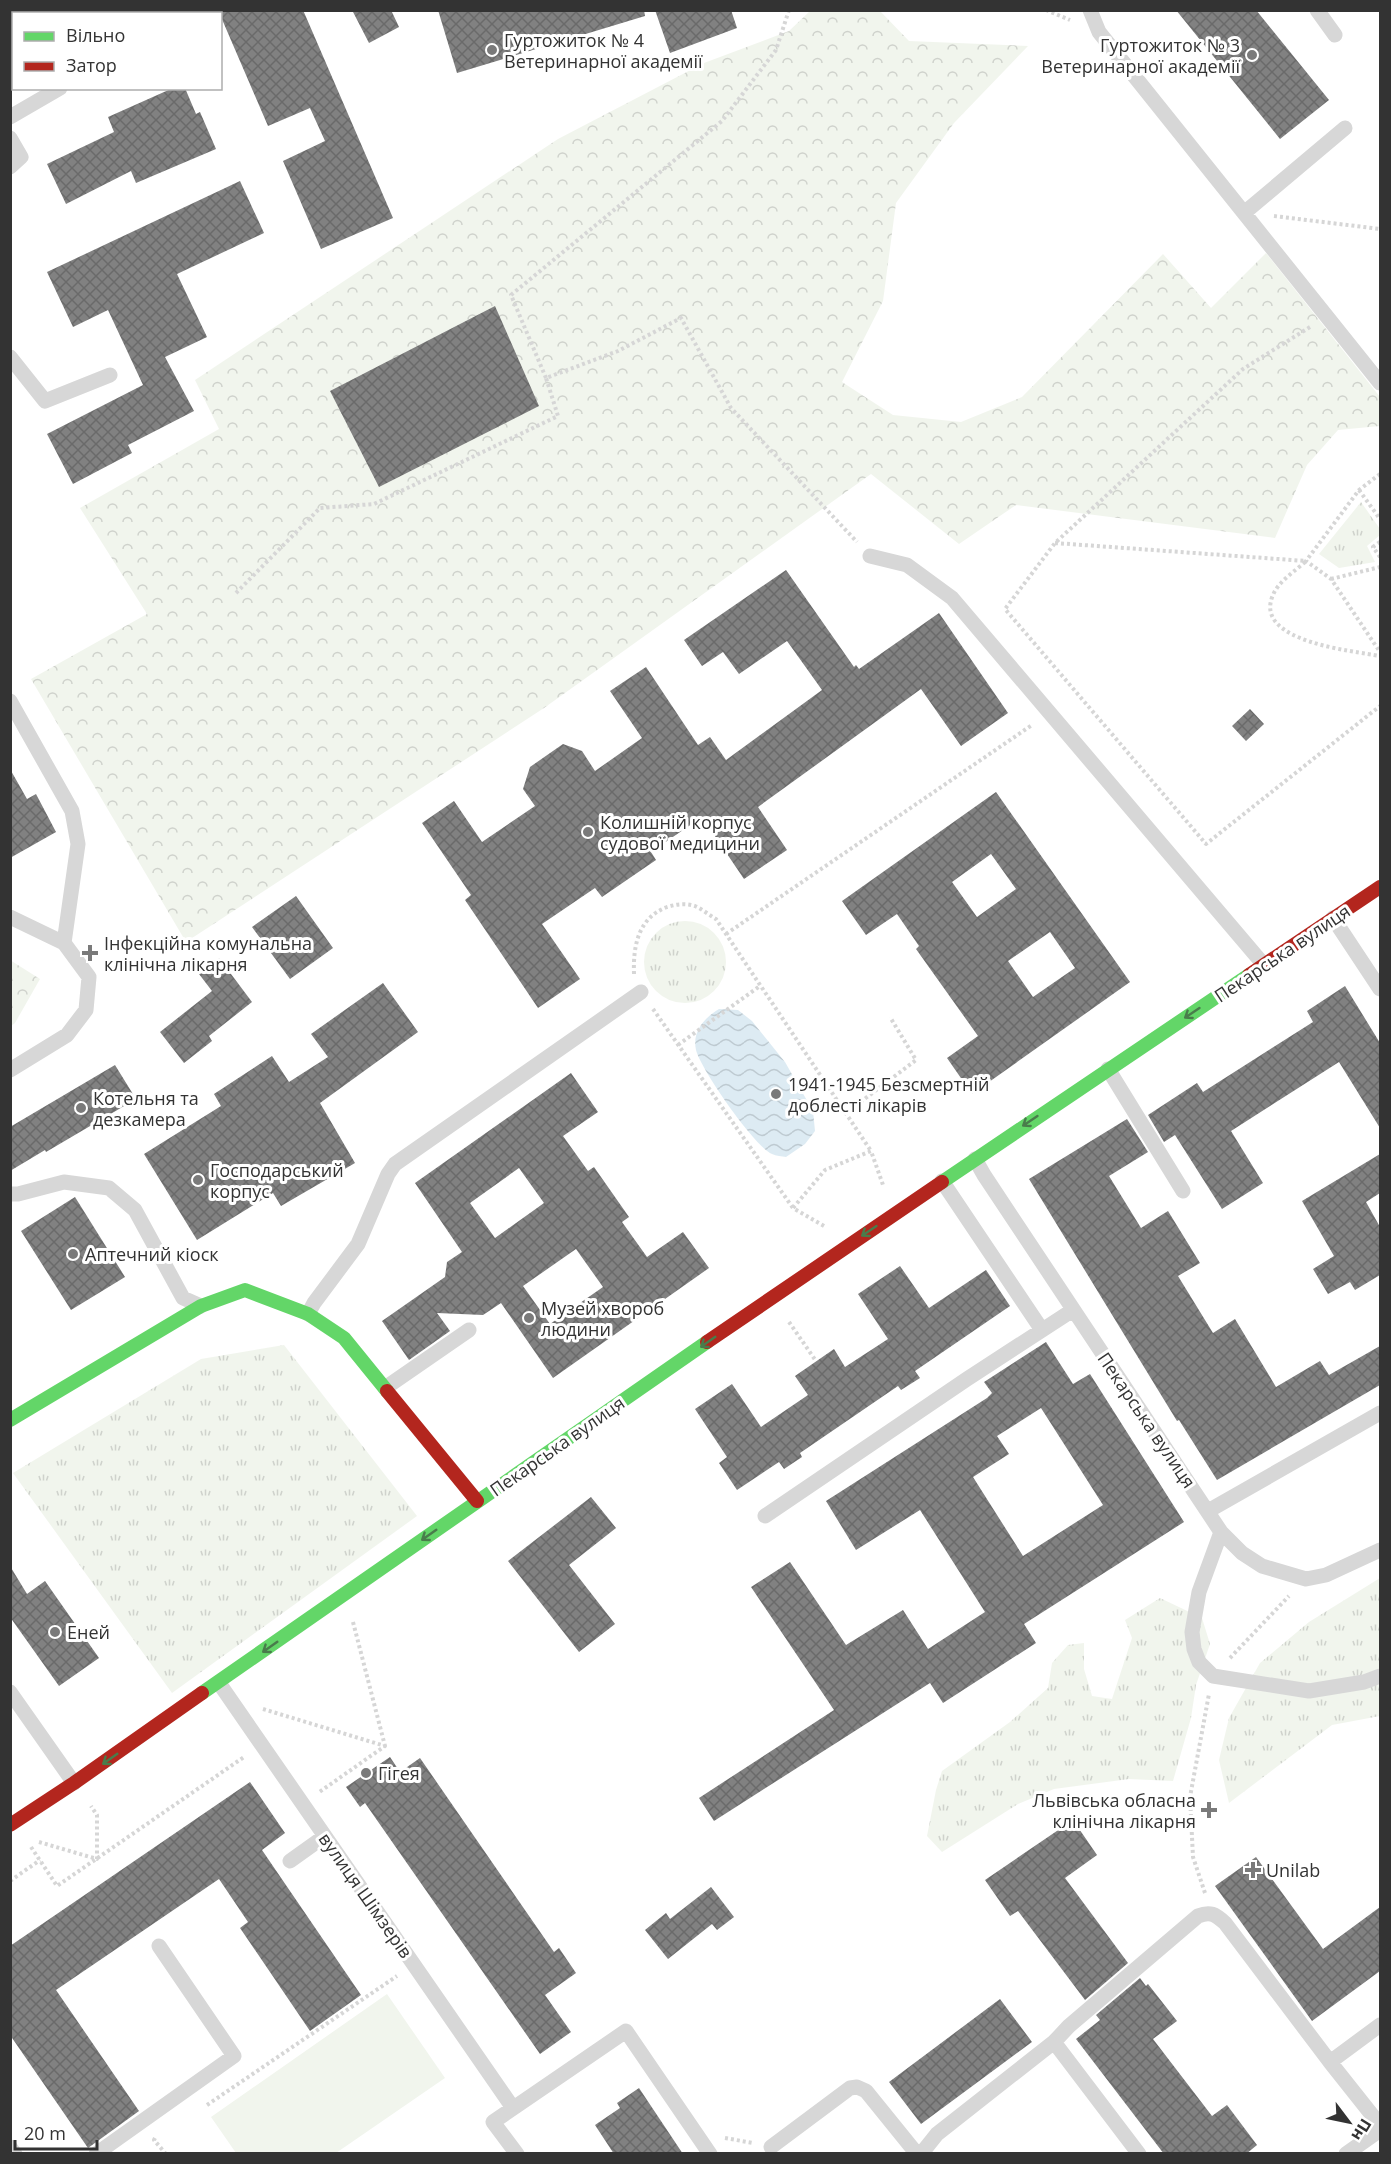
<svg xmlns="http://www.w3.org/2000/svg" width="1391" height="2164" font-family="'Open Sans',sans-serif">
<defs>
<pattern id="grass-tufts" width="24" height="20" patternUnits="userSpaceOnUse" patternTransform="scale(1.5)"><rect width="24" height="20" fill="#f1f5ed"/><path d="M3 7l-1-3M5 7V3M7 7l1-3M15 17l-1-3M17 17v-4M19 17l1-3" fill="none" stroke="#cfd2cc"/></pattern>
<pattern id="forest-crowns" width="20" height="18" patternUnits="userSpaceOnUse" patternTransform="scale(1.5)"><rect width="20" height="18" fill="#f1f5ed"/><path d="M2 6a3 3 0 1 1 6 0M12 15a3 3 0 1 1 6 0" fill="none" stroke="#cfd2cc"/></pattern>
<pattern id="water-waves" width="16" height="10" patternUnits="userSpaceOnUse" patternTransform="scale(1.5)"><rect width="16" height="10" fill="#ddebf3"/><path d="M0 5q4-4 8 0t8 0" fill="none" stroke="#becad1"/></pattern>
<pattern id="building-cross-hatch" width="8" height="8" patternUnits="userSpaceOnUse" patternTransform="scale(1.5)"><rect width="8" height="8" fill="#818181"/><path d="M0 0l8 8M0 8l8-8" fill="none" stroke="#6a6a6a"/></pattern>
</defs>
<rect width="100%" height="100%" fill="#fff"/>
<!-- grass -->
<path fill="url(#grass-tufts)" d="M 1361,502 L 1380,529 L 1380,535 L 1367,546 L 1375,562 L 1339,568 L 1319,554 Z
M644 962a41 41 0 1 1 82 0a41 41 0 1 1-82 0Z
M 284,1345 L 417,1516 L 172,1693 L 13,1473 L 201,1359 Z
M 1380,1578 L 1380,1716 L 1332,1725 L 1229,1803 L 1219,1760 L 1229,1718 L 1260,1663 L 1309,1622 Z
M 1160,1598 L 1202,1618 L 1210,1644 L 1196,1685 L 1191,1718 L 1173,1781 L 1129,1779 L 1054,1789 L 1018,1804 L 942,1852 L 927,1836 L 936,1790 L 942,1771 L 1010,1722 L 1048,1688 L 1052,1663 L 1068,1645 L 1084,1643 L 1084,1669 L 1092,1696 L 1112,1699 L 1132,1638 L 1125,1620 Z"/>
<!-- forest -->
<path fill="url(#forest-crowns)" d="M 810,11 L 880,11 L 909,41 L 1028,46 L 954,123 L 896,203 L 883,301 L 842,382 L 893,415 L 961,422 L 1022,397 L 1163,254 L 1211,308 L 1266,253 L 1380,397 L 1380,426 L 1338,430 L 1307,465 L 1275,538 L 1016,505 L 959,544 L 871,474 L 544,708 L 186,942 L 31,679 L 147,614 L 80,508 L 219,429 L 195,380 L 558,139 L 704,63 L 789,31 Z
M 10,960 L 40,979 L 15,1023 L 11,1026 Z"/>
<!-- pitch -->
<path fill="#f1f5ed" d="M 387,1994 L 445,2078 L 336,2153 L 236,2153 L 211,2117 Z"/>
<!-- water -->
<path fill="url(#water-waves)" d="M 719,1009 L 738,1010 L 752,1021 L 785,1062 L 813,1111 L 815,1131 L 805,1144 L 786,1157 C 782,1156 776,1156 772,1154 C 755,1147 701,1070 696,1050 C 692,1032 704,1018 719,1009 Z"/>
<!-- building -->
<path fill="url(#building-cross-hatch)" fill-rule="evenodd" d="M 218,10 L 303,10 L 393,218 L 321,249 L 283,161 L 325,141 L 310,108 L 268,126 Z
M 352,10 L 391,10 L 399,27 L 369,43 Z
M 438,10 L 644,10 L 645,16 L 457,73 Z
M 655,10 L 731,10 L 737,28 L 670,53 Z
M 1176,10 L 1256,10 L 1329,100 L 1280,139 Z
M 173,88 L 185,88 L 196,114 L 200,112 L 216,149 L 136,183 L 131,171 L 66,204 L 47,164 L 114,132 L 108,117 Z
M 240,181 L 264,233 L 177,274 L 207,337 L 165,357 L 194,411 L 128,445 L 132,453 L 73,484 L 47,434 L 143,385 L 108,310 L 73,327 L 47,272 Z
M 495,306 L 539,406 L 379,487 L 330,391 Z
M 786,570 L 854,667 L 856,665 L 859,669 L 939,613 L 1008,713 L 961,746 L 921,689 L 758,807 L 787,850 L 744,879 L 702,817 L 651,852 L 656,860 L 602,897 L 595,888 L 542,924 L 580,979 L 538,1008 L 465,900 L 471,895 L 422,823 L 454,801 L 482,842 L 535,806 L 523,789 L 530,767 L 563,744 L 582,751 L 595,771 L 642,738 L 610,691 L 646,667 L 698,745 L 710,737 L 726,760 L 822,690 L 787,641 L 739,674 L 723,652 L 702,666 L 684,640 Z
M 1250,709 L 1264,724 L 1246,741 L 1232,726 Z
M 10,769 L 27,799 L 36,794 L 56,832 L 10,858 Z
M 996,792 L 1130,982 L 972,1094 L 947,1058 L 978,1036 L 916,949 L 919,946 L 897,914 L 866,935 L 842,901 ZM 991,854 L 1016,889 L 977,917 L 952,882 ZM 1050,932 L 1075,968 L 1033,997 L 1008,961 Z
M 296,896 L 333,948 L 290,979 L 252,927 Z
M 219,958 L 252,1002 L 209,1036 L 212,1041 L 184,1063 L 160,1032 L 212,991 L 199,974 Z
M 383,983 L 418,1032 L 320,1103 L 355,1163 L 281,1206 L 273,1193 L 197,1240 L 144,1154 L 221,1106 L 214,1094 L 272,1056 L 289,1082 L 328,1057 L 311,1034 Z
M 1345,986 L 1380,1043 L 1380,1128 L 1339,1062 L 1231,1131 L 1263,1183 L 1222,1209 L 1175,1135 L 1164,1142 L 1148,1115 L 1197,1083 L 1203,1092 L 1313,1022 L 1307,1011 Z
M 115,1065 L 136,1099 L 46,1152 L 45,1150 L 10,1171 L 10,1127 Z
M 571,1073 L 598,1112 L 563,1136 L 588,1171 L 594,1167 L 629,1217 L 622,1222 L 647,1257 L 683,1232 L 709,1268 L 553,1378 L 501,1303 L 483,1315 L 437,1313 L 450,1331 L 409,1360 L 382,1321 L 445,1277 L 447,1262 L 462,1252 L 415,1183 ZM 519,1168 L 544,1203 L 495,1238 L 470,1203 ZM 576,1249 L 603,1287 L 550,1324 L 523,1286 Z
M 1127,1119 L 1148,1152 L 1109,1176 L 1141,1228 L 1168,1211 L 1200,1263 L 1178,1276 L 1213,1333 L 1235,1319 L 1276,1387 L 1320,1361 L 1329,1375 L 1380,1346 L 1380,1385 L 1217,1480 L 1179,1420 L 1177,1421 L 1029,1179 Z
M 1380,1154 L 1380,1193 L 1366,1202 L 1380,1227 L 1380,1275 L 1355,1290 L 1350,1282 L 1328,1294 L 1313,1269 L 1334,1256 L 1302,1201 Z
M 75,1197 L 125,1277 L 71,1310 L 21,1231 Z
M 900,1266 L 929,1308 L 986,1270 L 1010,1306 L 915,1371 L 920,1378 L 901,1390 L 898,1386 L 800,1453 L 802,1457 L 784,1469 L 779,1462 L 737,1490 L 719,1463 L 727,1457 L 695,1409 L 732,1384 L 761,1427 L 808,1395 L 795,1376 L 834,1349 L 845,1367 L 888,1339 L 858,1294 Z
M 1046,1342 L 1073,1384 L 1090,1374 L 1184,1522 L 1024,1624 L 1036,1643 L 943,1703 L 930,1683 L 714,1821 L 699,1798 L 834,1710 L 751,1587 L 790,1562 L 846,1645 L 903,1610 L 928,1649 L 985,1612 L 920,1510 L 856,1550 L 826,1501 L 987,1398 L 992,1393 L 984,1382 ZM 1041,1408 L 1103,1505 L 1023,1556 L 973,1477 L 1009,1454 L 997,1436 Z
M 591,1497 L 616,1528 L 569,1565 L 615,1624 L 579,1652 L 508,1561 Z
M 10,1566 L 27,1594 L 45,1581 L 99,1658 L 59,1686 L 10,1617 Z
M 390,1757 L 400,1772 L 420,1758 L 554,1952 L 559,1948 L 576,1973 L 545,1995 L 571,2032 L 540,2054 L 365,1803 L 360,1807 L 346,1787 Z
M 250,1782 L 285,1833 L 262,1850 L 361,1995 L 310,2031 L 240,1928 L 248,1922 L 219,1879 L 56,1990 L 139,2111 L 88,2148 L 10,2035 L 10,1946 Z
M 1073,1820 L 1097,1855 L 1065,1878 L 1128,1963 L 1085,2000 L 1018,1911 L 1010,1916 L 985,1880 Z
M 1256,1857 L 1323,1949 L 1380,1907 L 1380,1971 L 1312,2021 L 1215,1886 Z
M 711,1887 L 734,1917 L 717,1930 L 712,1924 L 668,1959 L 645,1930 L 666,1913 L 670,1919 Z
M 1140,1978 L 1146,1986 L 1148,1984 L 1177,2021 L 1153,2039 L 1212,2116 L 1227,2105 L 1257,2145 L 1246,2154 L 1164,2154 L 1076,2039 L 1100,2020 L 1096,2015 Z
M 1000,1999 L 1032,2042 L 921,2124 L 889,2082 Z
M 639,2088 L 683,2154 L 614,2154 L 595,2125 L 620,2108 L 617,2103 Z"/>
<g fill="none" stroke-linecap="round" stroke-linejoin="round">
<!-- path -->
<path stroke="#d6d6d6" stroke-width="4" stroke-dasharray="3 3" stroke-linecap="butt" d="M 1046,10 L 1070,20
M 1274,216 L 1380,229
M 1310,327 L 1243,369 L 1055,543 L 1005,609 L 1206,844 L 1380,706
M 546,378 L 511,295 L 722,121 L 776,50 L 789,10
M 1380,474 L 1359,490 L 1306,561 L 1331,579 L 1380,652
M 1359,490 L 1380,519
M 1380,542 L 1373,547 L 1380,557
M 1055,543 L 1306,561
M 1305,562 C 1295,571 1278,582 1273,595 C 1252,642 1354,651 1380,656
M 1331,579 L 1380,567
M 236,593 L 320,508 L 374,504 L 558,416 L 546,378 L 618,351 L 681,318 L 731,408 L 857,542
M 726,934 L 1032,725
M 634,974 C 633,946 638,918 667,907 C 677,904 686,903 695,906 C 702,909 709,915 716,919 L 871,1151
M 653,1009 L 793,1208
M 678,1045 L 760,986
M 846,1113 L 916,1060 L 890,1017
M 824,1226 L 793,1208 L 825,1170 L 871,1151 L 883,1185
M 789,1322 L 816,1361
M 353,1622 L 385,1746
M 1230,1658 L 1289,1596
M 263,1709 L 385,1746 L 318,1793
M 39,1842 L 97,1859 L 97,1815 L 91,1806
M 31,1847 L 57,1886 L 244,1757
M 10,1881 L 40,1860
M 1205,1893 L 1193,1857 L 1190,1797 L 1209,1694
M 207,2105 L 397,1976
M 155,2138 L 154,2140 L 166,2154
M 725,2138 L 753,2143"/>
<!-- lane -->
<path stroke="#d7d7d7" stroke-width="15" d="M 1090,10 L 1099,32 L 1244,213
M 1317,10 L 1335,35
M 10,117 L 60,88
M 1345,128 L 1244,213 L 1380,383
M 10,138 L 21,157 L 10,167
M 10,357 L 45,401 L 110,375
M 870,556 L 907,565 L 952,598 L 1264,965
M 10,701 L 72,811 L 78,844 L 64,943 L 89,977 L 86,1010 L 67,1035 L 10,1070
M 10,917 L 64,943
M 1333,918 L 1380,989
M 1108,1069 L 1183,1191
M 975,1159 L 984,1175 L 1221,1532 L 1242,1553 L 1262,1566 L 1306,1579 L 1326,1575 L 1380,1550
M 942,1181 L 1042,1330
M 10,1194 L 18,1194 L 64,1182 L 109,1188 L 135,1210 L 183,1298 L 201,1306
M 308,1314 L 314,1303 L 358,1244 L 388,1174 L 395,1164 L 641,992
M 385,1388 L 469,1330
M 1208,1511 L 1380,1413
M 765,1516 L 967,1379 L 1073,1310
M 1221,1532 L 1199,1592 L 1192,1632 L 1194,1649 L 1199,1662 L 1213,1676 L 1309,1691 L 1364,1682 L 1380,1676
M 219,1683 L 513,2108
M 10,1692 L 74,1783
M 290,1861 L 325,1836
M 1054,2042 L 1139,2154
M 1330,2062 L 1380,2025
M 10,2147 L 15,2154
M 771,2147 L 850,2088 L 857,2087 L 866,2091 L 917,2154
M 96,2154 L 234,2056 L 159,1946
M 517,2154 L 493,2122 L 626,2031 L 710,2154
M 921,2154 L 937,2134 L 1054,2042 L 1069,2026 L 1198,1916 C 1210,1911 1215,1914 1225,1923 L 1330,2062 L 1380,2125
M 1346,2154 L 1380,2130"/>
<!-- fast -->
<path stroke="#63d668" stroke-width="14" d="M 942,1182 L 1249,975
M 10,1420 L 201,1306 L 245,1290 L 308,1314 L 344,1338 L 387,1391
M 202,1693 L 707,1342"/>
<!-- jam -->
<path stroke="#b3261e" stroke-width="14" d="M 1249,975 L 1380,887
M 707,1342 L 942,1182
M 387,1391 L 477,1501
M 10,1825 L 74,1783 L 202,1693"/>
</g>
<!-- one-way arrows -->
<defs><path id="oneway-shaft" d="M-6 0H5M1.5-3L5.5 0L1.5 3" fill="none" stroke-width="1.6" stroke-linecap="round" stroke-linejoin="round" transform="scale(1.5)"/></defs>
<g stroke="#497c4b">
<use href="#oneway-shaft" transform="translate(1192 1013) rotate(146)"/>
<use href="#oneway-shaft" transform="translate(1030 1121) rotate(146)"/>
<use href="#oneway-shaft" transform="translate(869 1231) rotate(146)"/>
<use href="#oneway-shaft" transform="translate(708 1342) rotate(145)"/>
<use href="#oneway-shaft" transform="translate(429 1535) rotate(145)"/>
<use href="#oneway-shaft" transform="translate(270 1647) rotate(145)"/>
<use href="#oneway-shaft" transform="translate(110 1759) rotate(145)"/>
</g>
<!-- markers -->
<g fill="#7a7a7a" stroke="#fff" stroke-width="2">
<circle cx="492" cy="50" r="6"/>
<circle cx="1252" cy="55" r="6"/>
<circle cx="588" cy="832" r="6"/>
<path d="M87 944h6v6h6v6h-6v6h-6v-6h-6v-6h6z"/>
<circle cx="776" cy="1094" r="6"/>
<circle cx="81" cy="1108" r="6"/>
<circle cx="198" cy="1180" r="6"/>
<circle cx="73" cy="1254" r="6"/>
<circle cx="529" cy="1318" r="6"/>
<circle cx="55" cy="1632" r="6"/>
<circle cx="366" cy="1773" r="6"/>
<path d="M1206 1801h6v6h6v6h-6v6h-6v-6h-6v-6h6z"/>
<path d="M1250 1861h6v6h6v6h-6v6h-6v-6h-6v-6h6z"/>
</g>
<g text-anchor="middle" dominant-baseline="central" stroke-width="6" stroke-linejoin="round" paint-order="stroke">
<!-- poi labels -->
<g font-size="18" fill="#333" stroke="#fff" text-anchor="start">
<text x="504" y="40">Гуртожиток № 4<tspan x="504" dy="21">Ветеринарної академії</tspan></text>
<text x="1240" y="45" text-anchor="end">Гуртожиток № 3<tspan x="1240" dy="21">Ветеринарної академії</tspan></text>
<text x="600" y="822">Колишній корпус<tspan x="600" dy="21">судової медицини</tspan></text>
<text x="104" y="943">Інфекційна комунальна<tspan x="104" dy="21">клінічна лікарня</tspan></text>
<text x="788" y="1084">1941-1945 Безсмертній<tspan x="788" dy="21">доблесті лікарів</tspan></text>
<text x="93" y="1098">Котельня та<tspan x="93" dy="21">дезкамера</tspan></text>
<text x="210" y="1170">Господарський<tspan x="210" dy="21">корпус</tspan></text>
<text x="85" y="1254">Аптечний кіоск</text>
<text x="541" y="1308">Музей хвороб<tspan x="541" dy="21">людини</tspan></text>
<text x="67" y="1632">Еней</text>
<text x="378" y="1773">Гігея</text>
<text x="1196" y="1800" text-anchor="end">Львівська обласна<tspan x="1196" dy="21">клінічна лікарня</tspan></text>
<text x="1266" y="1870">Unilab</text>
</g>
<!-- street labels -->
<g font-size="18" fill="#333" stroke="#fff">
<text transform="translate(1282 953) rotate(-34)">Пекарська вулиця</text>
<text transform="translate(1147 1420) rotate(56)">Пекарська вулиця</text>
<text transform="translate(557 1446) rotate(-35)">Пекарська вулиця</text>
<text transform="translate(366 1895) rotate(55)">вулиця Шімзерів</text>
</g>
</g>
<!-- border -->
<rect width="1391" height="2164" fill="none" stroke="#333333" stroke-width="24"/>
<!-- legend -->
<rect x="12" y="12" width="210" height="78" fill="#ffffff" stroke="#adadad" stroke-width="1.5"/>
<rect x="24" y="32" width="30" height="9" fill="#63d668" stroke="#adadad" stroke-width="1.5"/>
<text x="66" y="42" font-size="18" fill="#333333">Вільно</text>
<rect x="24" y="62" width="30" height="9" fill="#b3261e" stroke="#adadad" stroke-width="1.5"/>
<text x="66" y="72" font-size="18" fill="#333333">Затор</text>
<!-- north arrow -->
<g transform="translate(1349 2122) rotate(122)" stroke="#ffffff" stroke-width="4.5" paint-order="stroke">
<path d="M0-4.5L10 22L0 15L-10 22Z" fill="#333333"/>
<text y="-9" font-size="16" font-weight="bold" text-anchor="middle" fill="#333333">Пн</text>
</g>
<!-- scale -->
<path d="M15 2140v9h82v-9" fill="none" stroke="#333333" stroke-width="3"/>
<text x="24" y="2140" font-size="18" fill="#333333" stroke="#ffffff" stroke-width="4.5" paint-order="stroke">20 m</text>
</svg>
